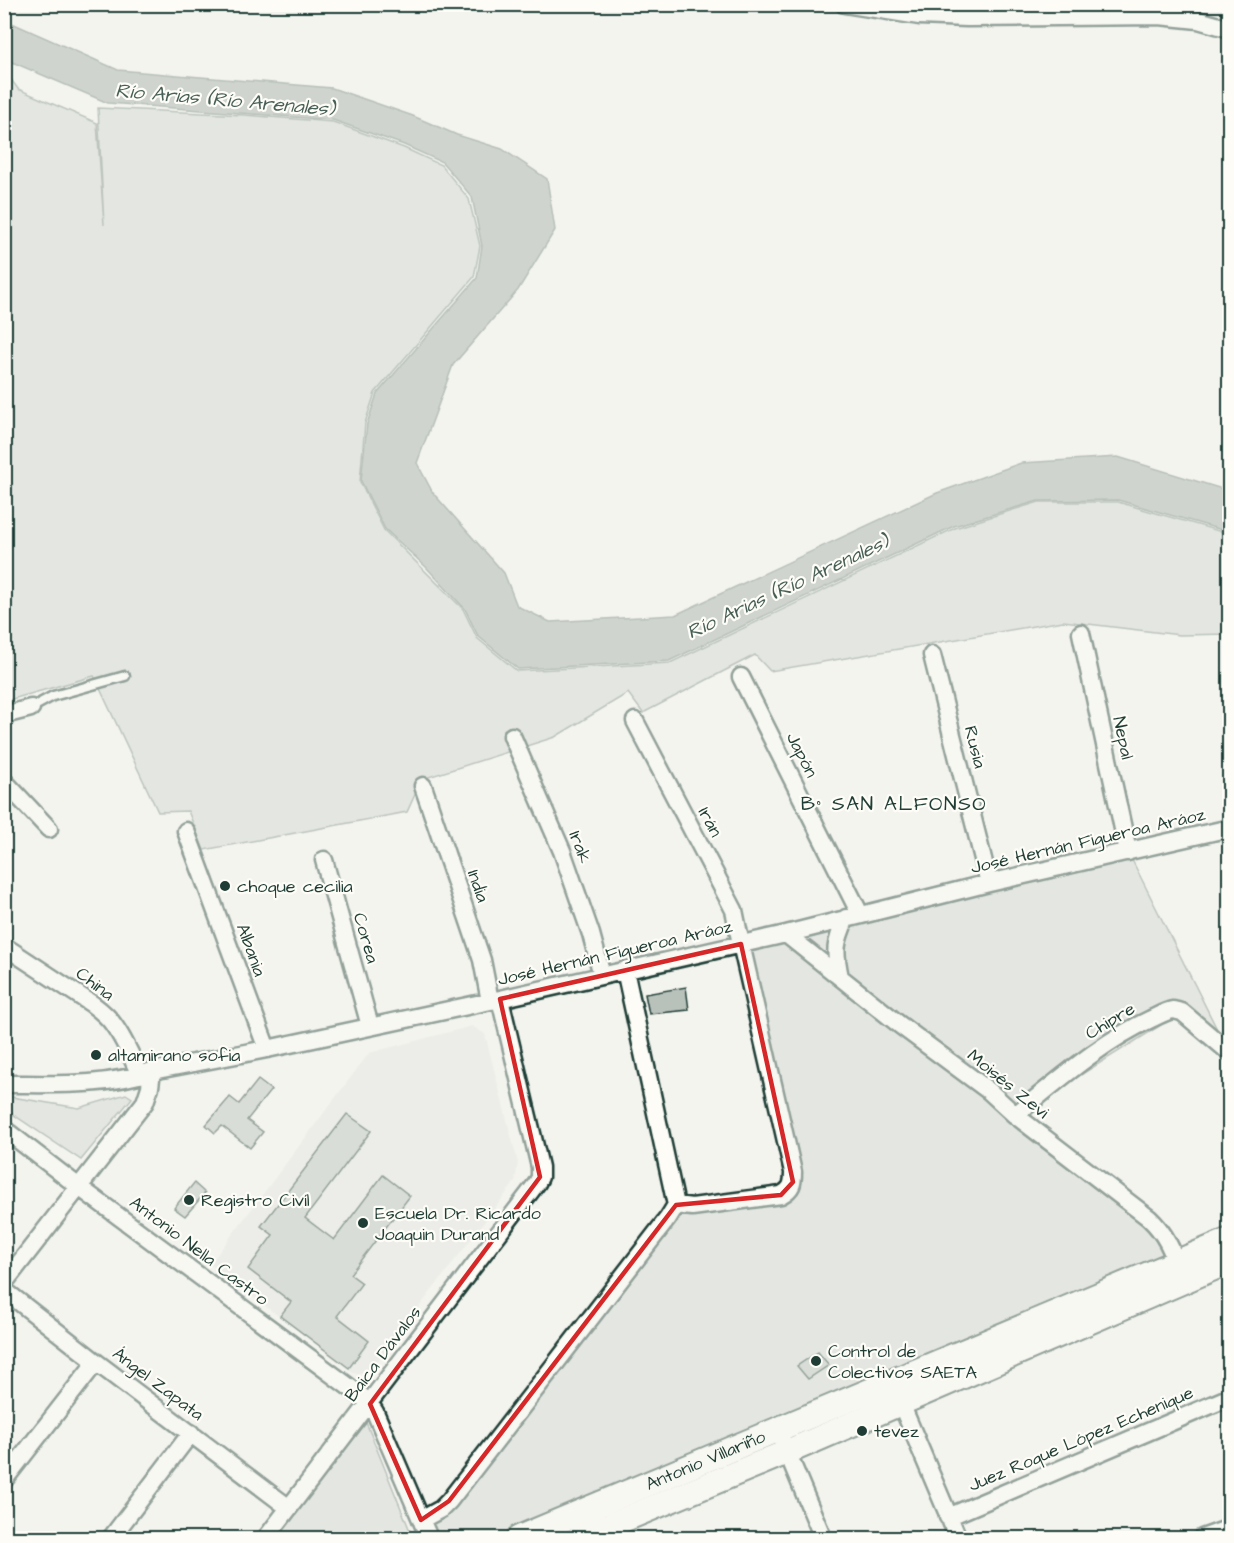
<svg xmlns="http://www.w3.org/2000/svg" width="1234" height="1543" font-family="'Architects Daughter',sans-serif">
<rect width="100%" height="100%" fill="#f4f4ef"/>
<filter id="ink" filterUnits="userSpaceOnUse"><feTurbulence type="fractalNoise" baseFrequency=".0167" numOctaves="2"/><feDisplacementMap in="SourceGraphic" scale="12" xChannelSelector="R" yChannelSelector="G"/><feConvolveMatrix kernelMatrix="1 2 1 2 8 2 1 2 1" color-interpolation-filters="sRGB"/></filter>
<g filter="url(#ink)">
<!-- built -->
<path fill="#e2e5df" d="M 472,1026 L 485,1034 L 518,1163 L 515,1182 L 368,1374 L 353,1373 L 210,1264 L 369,1053 Z"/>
<!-- green -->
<path fill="#d1d6d1" stroke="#788a82" stroke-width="1.5" d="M 4,70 L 18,89 L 97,123 L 104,225 L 98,108 L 244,115 L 333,122 L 404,148 L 441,165 L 469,199 L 480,246 L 474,277 L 375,393 L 365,423 L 360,482 L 384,530 L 463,609 L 477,638 L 517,671 L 670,663 L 955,528 L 1039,502 L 1118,502 L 1229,534 L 1229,634 L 1180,635 L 1063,621 L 770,671 L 755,655 L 643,713 L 628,693 L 555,737 L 422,779 L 407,812 L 204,850 L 188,811 L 158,812 L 94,676 L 5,701 Z
M 1128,852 L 1228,1051 L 1182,1012 L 1016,1115 L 1158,1227 L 1176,1262 L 519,1538 L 429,1538 L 421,1520 L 450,1501 L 676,1205 L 789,1191 L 741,944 Z
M 126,1094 L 132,1098 L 81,1160 L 5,1109 L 5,1096 L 79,1108 Z
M 365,1420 L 413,1538 L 275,1538 Z"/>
<!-- water -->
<path fill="#a3aea7" stroke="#6e8179" stroke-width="1.5" d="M 5,20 L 118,70 L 332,88 L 413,116 L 457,135 L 502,149 L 547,179 L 555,230 L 518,290 L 453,365 L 417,463 L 433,493 L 504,573 L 517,606 L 550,622 L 675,615 L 937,493 L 1021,463 L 1118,457 L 1229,491 L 1229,532 L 1118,500 L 1038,501 L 954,526 L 669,661 L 518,669 L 478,636 L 465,609 L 426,567 L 385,529 L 361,481 L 367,424 L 377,394 L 477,278 L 482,246 L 472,197 L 442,162 L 404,145 L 333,120 L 108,103 L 5,59 Z"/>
<!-- building -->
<path fill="#b9c1bb" stroke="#1f3d34" stroke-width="1.5" d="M 686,987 L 689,1010 L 649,1014 L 645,994 Z
M 258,1080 L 271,1090 L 247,1120 L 263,1132 L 250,1148 L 222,1126 L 215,1133 L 206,1125 L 230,1097 L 239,1104 Z
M 347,1114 L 371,1131 L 305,1218 L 334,1240 L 383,1175 L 410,1196 L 350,1274 L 362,1283 L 337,1316 L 369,1341 L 349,1368 L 280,1316 L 291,1302 L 248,1269 L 273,1235 L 261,1226 Z
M 194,1183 L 205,1193 L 185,1216 L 174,1208 Z
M 818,1352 L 829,1365 L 808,1379 L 797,1366 Z"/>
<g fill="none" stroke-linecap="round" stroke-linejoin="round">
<defs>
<path id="lane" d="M 31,708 L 53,696 L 125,676"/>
<path id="street" d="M 844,4 L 919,16 L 967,18 L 1159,16 L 1198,20 L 1230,29
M 1081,633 L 1128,852
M 932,655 L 989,883
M 741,677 L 860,914
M 4,715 L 31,708
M 635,721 L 734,910 L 741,944 L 793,1172 C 793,1184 792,1189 781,1195 L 692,1207 L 676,1205
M 512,736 L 562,851 L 591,934 L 602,975
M 4,781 L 49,829
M 423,786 L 482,960 L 490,1001
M 186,831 L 267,1049
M 324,860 L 370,1026
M 786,934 L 900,1025 L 989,1091 L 1015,1115 L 1149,1218 C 1164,1232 1174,1252 1178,1272
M 4,946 L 92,1004 C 100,1010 108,1016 113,1024 C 125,1040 132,1058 140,1075
M 840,977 C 834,949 835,944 846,918
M 4,1084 C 54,1084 105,1087 152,1071 L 267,1049 L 500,999 L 786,934 L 989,883 L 1230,828
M 1015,1115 C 1058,1081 1101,1042 1151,1019 C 1158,1016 1166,1011 1173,1010 C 1174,1010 1181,1012 1182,1012 L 1228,1051 L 1230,1050
M 4,1129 L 79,1187 L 360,1395 L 370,1404 L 375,1412 L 429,1538
M 4,1283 L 145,1102 L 150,1087 L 152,1071
M 4,1290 L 96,1362 L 289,1508
M 897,1394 L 958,1538
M 778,1430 L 823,1538
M 4,1480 L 96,1362
M 948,1517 L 1230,1397
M 421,1520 L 441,1509 L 449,1501 L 668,1218 L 676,1205 L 625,970
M 111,1538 L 191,1433
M 266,1538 L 537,1183 L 540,1177 L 540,1167 L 500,999
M 1202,1538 L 1230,1528"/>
<g id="secondary">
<path id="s1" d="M 519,1538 L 1230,1240"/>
<path d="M 579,1538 L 787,1452 L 1230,1261"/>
</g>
</defs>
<!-- lane casing -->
<use href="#lane" stroke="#1f3d34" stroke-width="13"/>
<!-- street casing -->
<use href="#street" stroke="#1f3d34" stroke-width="21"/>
<!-- secondary casing -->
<use href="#secondary" stroke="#1f3d34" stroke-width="28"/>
<!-- lane -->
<use href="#lane" stroke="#fdfcf7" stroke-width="8"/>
<!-- street -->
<use href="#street" stroke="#fdfcf7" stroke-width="16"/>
<!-- secondary -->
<use href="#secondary" stroke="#fdfcf7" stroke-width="24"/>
</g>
</g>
<!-- marked area -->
<path d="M0 0H1234V1543H0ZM 741,944 L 793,1182 L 781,1195 L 676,1205 L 449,1501 L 421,1520 L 370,1404 L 540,1177 L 500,999 Z" fill="#f4f4ef" fill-opacity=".55" fill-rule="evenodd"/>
<path fill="none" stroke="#d62828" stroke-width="4.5" stroke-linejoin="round" d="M 741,944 L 793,1182 L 781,1195 L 676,1205 L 449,1501 L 421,1520 L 370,1404 L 540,1177 L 500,999 Z"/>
<!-- markers -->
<g fill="#1f3d34" stroke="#fdfcf7" stroke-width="2">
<circle cx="225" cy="886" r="6"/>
<circle cx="96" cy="1055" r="6"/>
<circle cx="189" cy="1200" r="6"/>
<circle cx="363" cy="1223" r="6"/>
<circle cx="816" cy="1361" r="6"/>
<circle cx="862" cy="1431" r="6"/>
</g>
<g text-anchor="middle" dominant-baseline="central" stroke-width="4.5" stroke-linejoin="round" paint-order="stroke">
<!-- street labels -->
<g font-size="18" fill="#1f3d34" stroke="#fdfcf7">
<text transform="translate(1123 738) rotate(78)">Nepal</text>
<text transform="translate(975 747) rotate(76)">Rusia</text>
<text transform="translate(802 755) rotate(63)">Japón</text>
<text transform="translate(710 822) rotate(62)">Irán</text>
<text transform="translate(1088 841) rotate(-13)">José Hernán Figueroa Aráoz</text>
<text transform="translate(580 847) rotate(69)">Irak</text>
<text transform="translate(478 886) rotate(71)">India</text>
<text transform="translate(366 938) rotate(74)">Corea</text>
<text transform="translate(251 950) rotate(70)">Albania</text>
<text transform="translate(615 953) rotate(-13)">José Hernán Figueroa Aráoz</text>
<text transform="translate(95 984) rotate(37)">China</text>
<text transform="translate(1110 1021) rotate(-31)">Chipre</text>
<text transform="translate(1008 1084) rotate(39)">Moisés Zevi</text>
<text transform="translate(199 1251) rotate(37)">Antonio Nella Castro</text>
<text transform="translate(383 1354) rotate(-53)">Baica Dávalos</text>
<text transform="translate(158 1384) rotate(37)">Ángel Zapata</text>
<text transform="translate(1081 1439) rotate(-23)">Juez Roque López Echenique</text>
<text stroke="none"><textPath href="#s1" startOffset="202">Antonio Villariño</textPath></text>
</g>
<!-- poi labels -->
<g font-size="18" fill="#1f3d34" stroke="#fdfcf7" text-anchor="start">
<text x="237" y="886">choque cecilia</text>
<text x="108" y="1055">altamirano sofia</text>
<text x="201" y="1200">Registro Civíl</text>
<text x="375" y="1213">Escuela Dr. Ricardo<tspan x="375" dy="21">Joaquin Durand</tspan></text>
<text x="828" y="1351">Control de<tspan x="828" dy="21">Colectivos SAETA</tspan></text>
<text x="874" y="1431">tevez</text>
</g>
<!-- water labels -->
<g font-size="20" font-style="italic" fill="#475f56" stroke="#fdfcf7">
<text transform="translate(225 100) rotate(5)">Río Arias (Río Arenales)</text>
<text transform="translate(788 587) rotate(-25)">Río Arias (Río Arenales)</text>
</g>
<!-- neighbourhood labels -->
<g font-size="20" letter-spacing="1.5" fill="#1f3d34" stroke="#fdfcf7">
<text x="894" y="804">B° SAN ALFONSO</text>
</g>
</g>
<!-- margin -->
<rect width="1234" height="1543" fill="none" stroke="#fdfcf7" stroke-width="24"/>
<rect x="12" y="12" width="1210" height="1519" fill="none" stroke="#1f3d34" stroke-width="2" filter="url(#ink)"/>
</svg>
